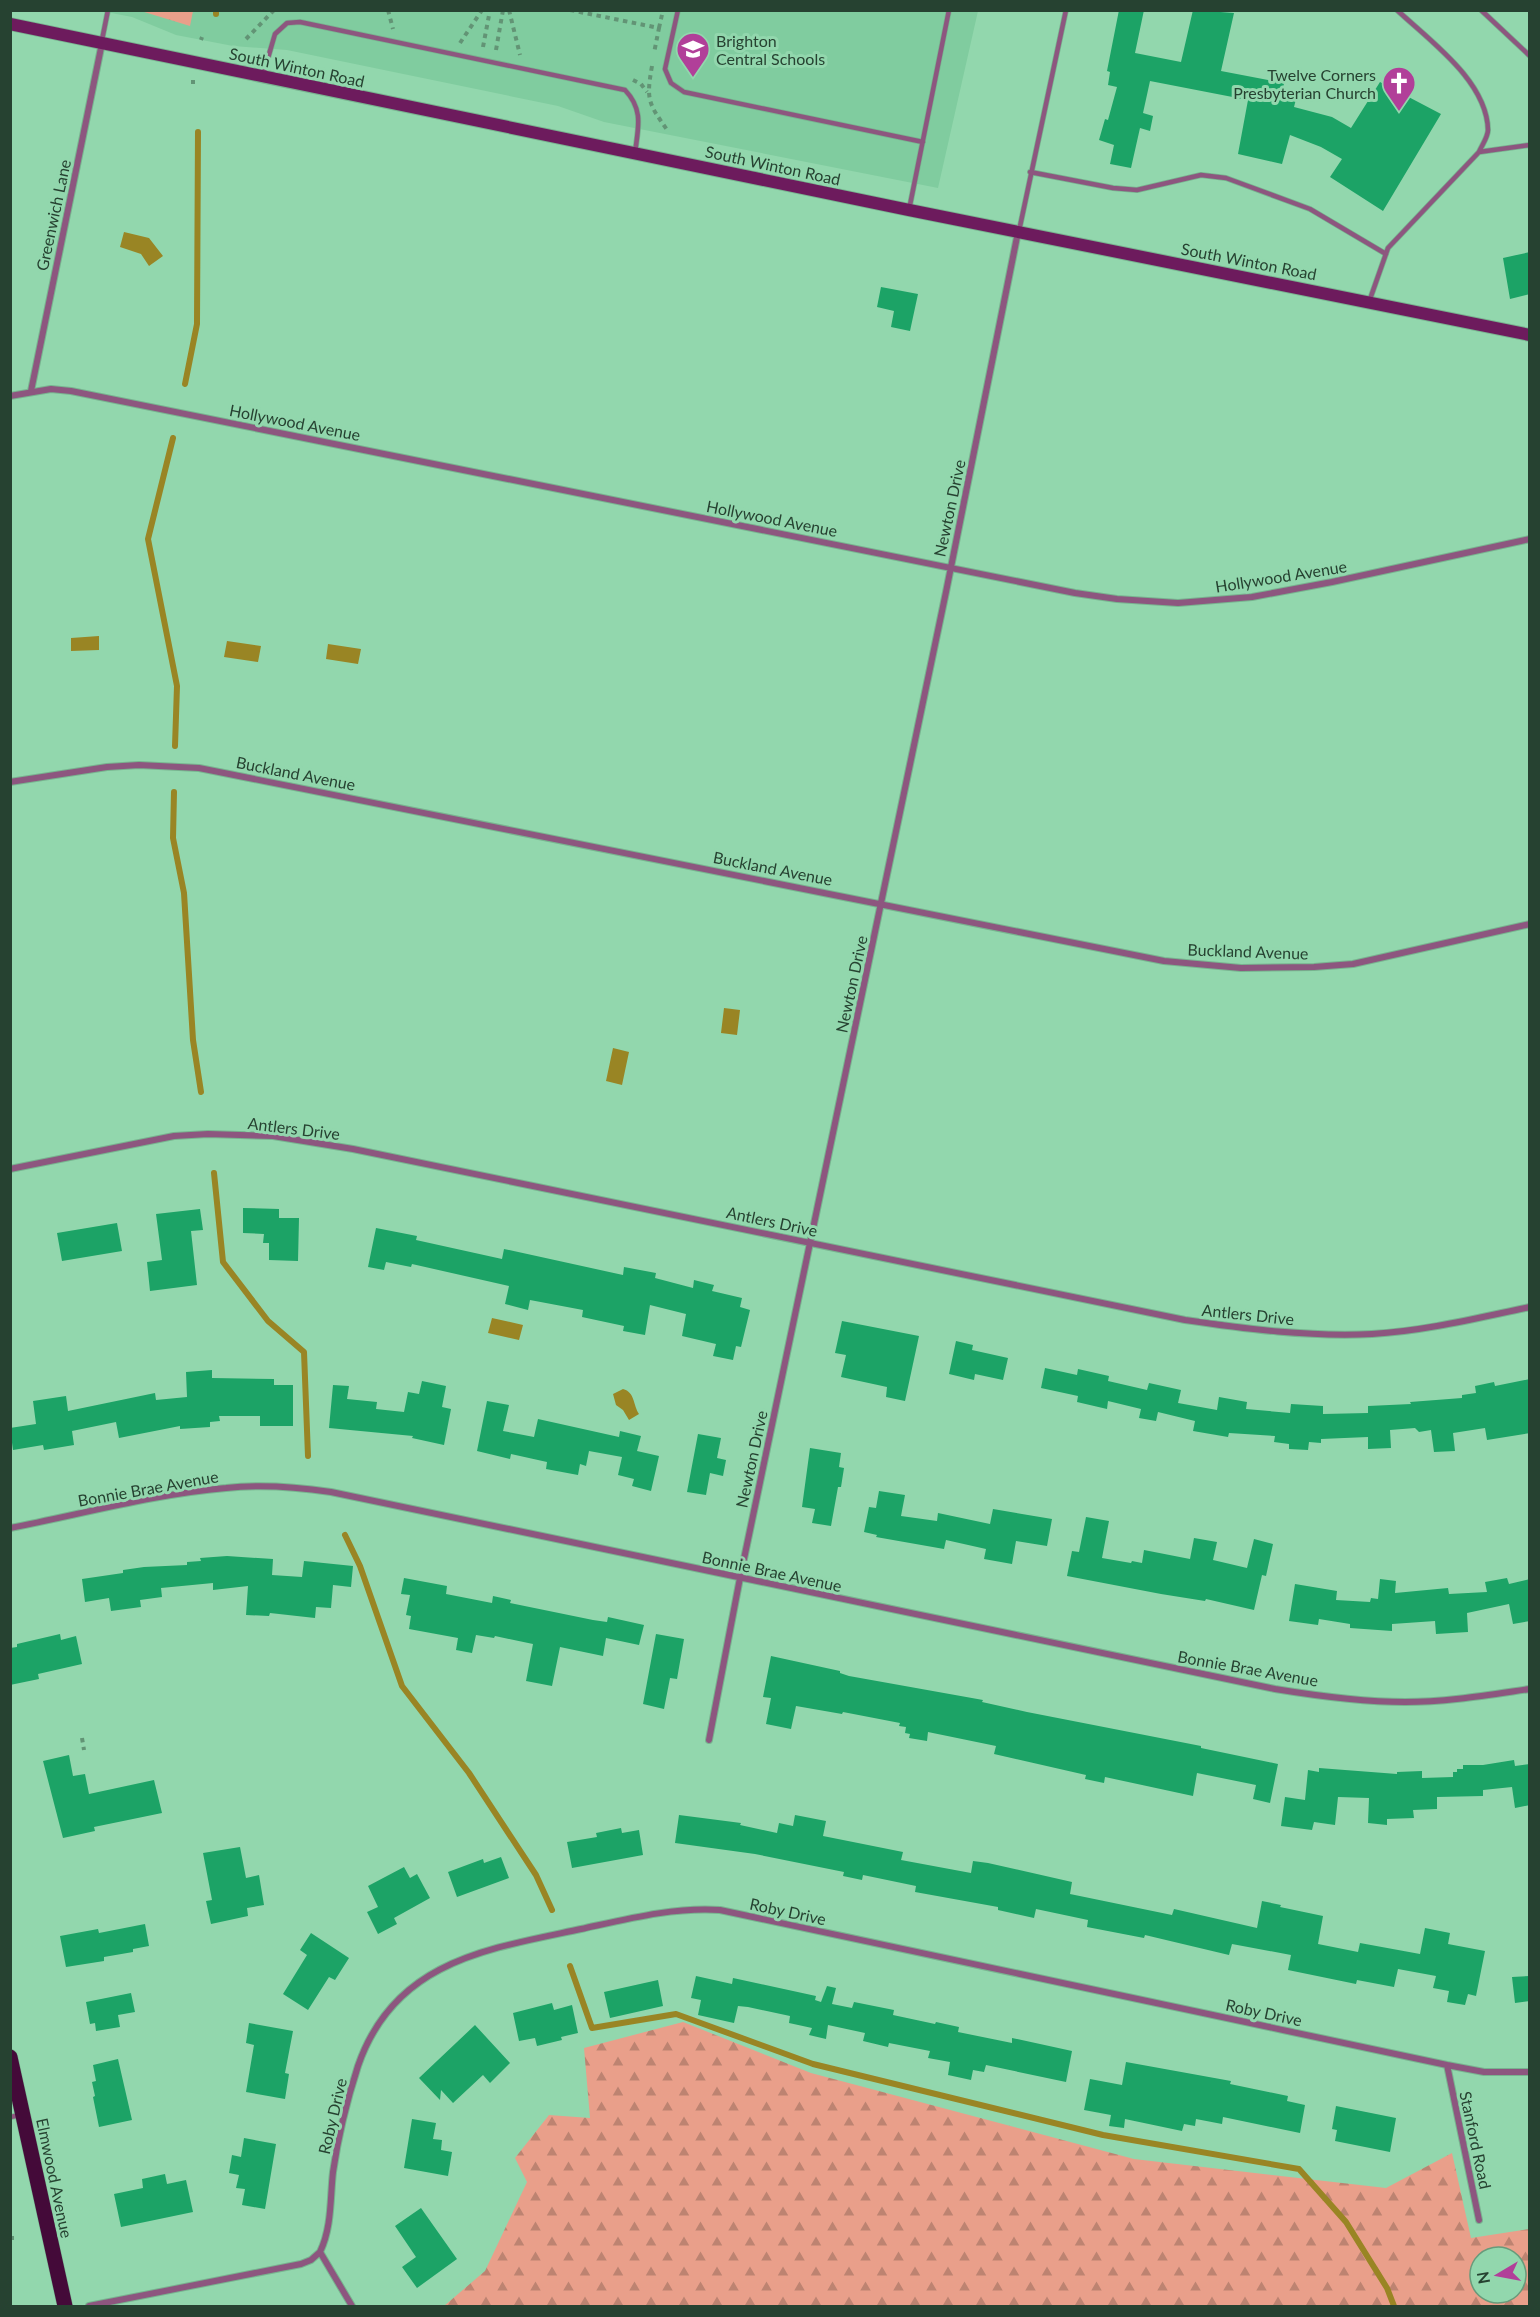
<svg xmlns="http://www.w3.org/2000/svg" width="1540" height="2317" font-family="Lato,sans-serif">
<defs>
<pattern id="grass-tufts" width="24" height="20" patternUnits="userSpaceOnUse" patternTransform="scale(1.5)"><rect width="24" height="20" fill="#e99f8a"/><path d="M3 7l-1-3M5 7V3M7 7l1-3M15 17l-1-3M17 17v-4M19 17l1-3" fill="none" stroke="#bd8371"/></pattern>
<pattern id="forest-firs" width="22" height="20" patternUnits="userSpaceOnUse" patternTransform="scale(1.5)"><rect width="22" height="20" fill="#e99f8a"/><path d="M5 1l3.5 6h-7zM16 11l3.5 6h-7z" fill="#bd8371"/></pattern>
</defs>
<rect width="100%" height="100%" fill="#92d7ad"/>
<!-- built -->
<path fill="#80cc9f" d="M 101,11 L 978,11 L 938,188 L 604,122 L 558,106 L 287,50 L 233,46 L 176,35 L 132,17 Z"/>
<!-- grass -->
<path fill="url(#grass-tufts)" d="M 141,11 L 193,11 L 190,26 Z"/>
<!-- forest -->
<path fill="url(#forest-firs)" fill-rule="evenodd" d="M 683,2022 L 811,2073 L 1134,2159 L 1386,2188 L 1452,2153 L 1471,2238 L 1529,2229 L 1529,2306 L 444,2306 L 485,2271 L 527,2182 L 515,2158 L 549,2115 L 590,2118 L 584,2048 ZM 1480,2257 L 1516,2257 L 1516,2293 L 1480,2293 Z"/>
<!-- water -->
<path fill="#998524" d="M 124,232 L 149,238 L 163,256 L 149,266 L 141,254 L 120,247 Z
M 99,636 L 99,650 L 71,651 L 71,638 Z
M 227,641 L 261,646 L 258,662 L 224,657 Z
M 328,644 L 361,649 L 358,664 L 326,659 Z
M 724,1008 L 740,1010 L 737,1035 L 721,1033 Z
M 613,1048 L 629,1052 L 622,1085 L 606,1081 Z
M 492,1318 L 523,1325 L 519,1340 L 488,1333 Z
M 623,1389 C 635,1392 633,1405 639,1414 L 629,1420 L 623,1410 L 616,1405 L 613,1394 Z"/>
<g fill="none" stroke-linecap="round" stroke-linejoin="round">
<!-- stream -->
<path stroke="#998524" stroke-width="6" d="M 216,14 L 216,10
M 185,384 L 197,324 L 198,132
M 173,438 L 148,539 L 177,686 L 175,746
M 174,792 L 173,838 L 184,893 L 193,1040 L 201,1092
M 214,1173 L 223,1262 L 268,1321 L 304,1352 L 308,1456
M 345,1535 L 360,1566 L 402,1686 L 469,1773 L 536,1875 L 552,1910
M 570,1966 L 592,2028 L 676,2014 L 813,2064 L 1103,2135 L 1299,2169 L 1346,2222 L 1387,2288 L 1394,2306"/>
</g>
<!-- building -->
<path fill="#1ca366" d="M 1119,10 L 1144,10 L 1135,53 L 1181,62 L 1193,10 L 1234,13 L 1221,71 L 1284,83 L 1282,97 L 1296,99 L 1294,107 L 1332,117 L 1351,128 L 1380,82 L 1441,114 L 1383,211 L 1330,177 L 1342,159 L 1321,147 L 1290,135 L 1282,164 L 1238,154 L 1248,100 L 1150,81 L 1143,113 L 1153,116 L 1150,131 L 1140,128 L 1131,168 L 1110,164 L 1114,145 L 1099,140 L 1105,119 L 1108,120 L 1117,87 L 1108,85 L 1110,72 L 1107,71 Z
M 1530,252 L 1530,294 L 1510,299 L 1503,258 Z
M 881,287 L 918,294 L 910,331 L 891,327 L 894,311 L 877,307 Z
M 243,1208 L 279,1209 L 279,1218 L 299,1218 L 298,1261 L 269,1260 L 269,1243 L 263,1243 L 264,1234 L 243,1233 Z
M 200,1209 L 203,1230 L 191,1231 L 197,1285 L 150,1291 L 147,1262 L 162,1260 L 156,1214 Z
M 117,1223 L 122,1251 L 62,1261 L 57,1233 Z
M 376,1228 L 417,1236 L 416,1240 L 502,1259 L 504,1249 L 623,1275 L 624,1267 L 656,1273 L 655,1278 L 693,1288 L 694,1280 L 714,1285 L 712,1291 L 742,1298 L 740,1307 L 750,1310 L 741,1347 L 736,1346 L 733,1360 L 713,1356 L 716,1344 L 682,1336 L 686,1314 L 650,1305 L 645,1335 L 623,1331 L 624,1326 L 582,1317 L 583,1310 L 530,1300 L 528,1310 L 505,1304 L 509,1286 L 412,1264 L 411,1267 L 386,1262 L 384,1270 L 368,1267 Z
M 842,1321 L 919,1336 L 905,1401 L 886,1397 L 887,1387 L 841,1377 L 846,1355 L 835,1353 Z
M 956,1341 L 973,1345 L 972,1350 L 1008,1358 L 1003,1380 L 975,1374 L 974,1380 L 949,1374 Z
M 1045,1368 L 1077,1375 L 1078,1369 L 1109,1376 L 1108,1381 L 1147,1390 L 1149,1383 L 1181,1390 L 1178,1403 L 1217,1410 L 1219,1397 L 1247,1402 L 1246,1409 L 1290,1413 L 1291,1404 L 1323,1406 L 1323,1414 L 1368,1413 L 1368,1406 L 1411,1404 L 1410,1402 L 1462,1398 L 1462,1395 L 1476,1393 L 1475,1386 L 1494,1382 L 1495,1386 L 1530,1379 L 1530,1433 L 1487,1440 L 1485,1428 L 1453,1433 L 1455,1451 L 1434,1452 L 1431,1430 L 1419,1432 L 1415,1428 L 1390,1430 L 1391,1448 L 1368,1449 L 1368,1437 L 1321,1439 L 1321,1443 L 1309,1442 L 1308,1450 L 1289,1449 L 1289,1444 L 1274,1442 L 1275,1436 L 1229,1433 L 1228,1437 L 1193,1431 L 1195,1421 L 1158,1412 L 1156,1421 L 1139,1418 L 1141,1409 L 1108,1401 L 1107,1409 L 1077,1402 L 1078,1396 L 1041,1388 Z
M 212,1370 L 212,1378 L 274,1379 L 274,1385 L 293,1385 L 293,1426 L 260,1426 L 260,1416 L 219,1416 L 220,1421 L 210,1422 L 210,1427 L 180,1429 L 180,1426 L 119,1438 L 116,1422 L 72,1431 L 74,1445 L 44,1450 L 43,1445 L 13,1450 L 10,1428 L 36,1424 L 33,1401 L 66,1396 L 68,1411 L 155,1393 L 156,1400 L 187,1397 L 186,1372 Z
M 422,1381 L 446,1386 L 442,1407 L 451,1409 L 444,1445 L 412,1438 L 413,1436 L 329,1428 L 333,1385 L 349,1386 L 347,1399 L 377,1402 L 376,1409 L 404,1412 L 408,1392 L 419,1394 Z
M 487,1401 L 509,1405 L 503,1431 L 534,1437 L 538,1419 L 619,1437 L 620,1431 L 641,1436 L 637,1451 L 659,1456 L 651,1491 L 632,1486 L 634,1479 L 618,1475 L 622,1457 L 589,1451 L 586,1466 L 580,1464 L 578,1475 L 546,1469 L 547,1462 L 511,1454 L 510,1459 L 477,1451 Z
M 698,1434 L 721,1438 L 717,1458 L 726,1460 L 723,1476 L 710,1473 L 706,1495 L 687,1492 Z
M 810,1448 L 841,1453 L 839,1467 L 844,1468 L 841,1487 L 838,1487 L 831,1526 L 812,1523 L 815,1509 L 802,1507 Z
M 879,1491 L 905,1495 L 901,1516 L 937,1521 L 938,1513 L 990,1524 L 993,1509 L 1052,1519 L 1047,1546 L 1016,1541 L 1012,1564 L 984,1559 L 986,1549 L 946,1540 L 944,1549 L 876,1537 L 877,1535 L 864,1532 L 869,1507 L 876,1508 Z
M 1086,1517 L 1109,1521 L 1102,1558 L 1131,1563 L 1132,1561 L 1142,1563 L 1144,1550 L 1190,1559 L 1194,1538 L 1217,1542 L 1213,1560 L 1247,1568 L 1254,1539 L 1273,1544 L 1266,1576 L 1262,1575 L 1254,1610 L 1206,1599 L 1205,1601 L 1161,1594 L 1067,1576 L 1072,1551 L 1079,1552 Z
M 227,1556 L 273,1559 L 272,1575 L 302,1577 L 304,1561 L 353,1566 L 351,1587 L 333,1585 L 331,1608 L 316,1607 L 315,1618 L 270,1613 L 269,1616 L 246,1615 L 248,1586 L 213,1590 L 213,1583 L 161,1588 L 162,1597 L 140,1600 L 141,1607 L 111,1611 L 109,1598 L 85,1602 L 82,1579 L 123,1573 L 123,1570 L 144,1567 L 187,1565 L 187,1562 L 201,1561 L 200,1558 Z
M 404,1578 L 447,1586 L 446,1594 L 492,1603 L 493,1596 L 511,1600 L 510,1603 L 593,1620 L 607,1622 L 608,1617 L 644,1625 L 639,1645 L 606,1638 L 603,1656 L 560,1647 L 552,1686 L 526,1681 L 533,1644 L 495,1636 L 494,1638 L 476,1635 L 472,1653 L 456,1650 L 458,1638 L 409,1629 L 411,1616 L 406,1615 L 410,1595 L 401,1594 Z
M 1507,1578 L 1509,1584 L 1530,1579 L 1530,1621 L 1513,1624 L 1509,1604 L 1467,1613 L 1468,1632 L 1436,1634 L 1435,1621 L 1392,1624 L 1392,1631 L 1350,1628 L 1350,1624 L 1319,1619 L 1318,1625 L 1289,1621 L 1295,1584 L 1337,1591 L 1336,1600 L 1370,1602 L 1371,1598 L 1378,1599 L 1380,1579 L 1396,1581 L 1395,1593 L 1448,1588 L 1449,1594 L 1487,1592 L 1485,1582 Z
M 60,1634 L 61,1640 L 76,1636 L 82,1664 L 38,1674 L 39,1679 L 10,1685 L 10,1648 L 17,1647 L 17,1644 Z
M 656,1634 L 684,1639 L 677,1679 L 670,1678 L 664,1709 L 643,1704 Z
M 771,1656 L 840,1671 L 840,1673 L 849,1676 L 983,1700 L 982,1702 L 1027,1712 L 1201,1746 L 1201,1748 L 1278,1764 L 1270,1803 L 1253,1799 L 1256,1785 L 1197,1773 L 1193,1796 L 1105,1777 L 1104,1783 L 1085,1779 L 1086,1775 L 994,1754 L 996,1746 L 928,1732 L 927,1741 L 909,1738 L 910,1734 L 905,1733 L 906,1727 L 899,1726 L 900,1723 L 843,1712 L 842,1714 L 796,1706 L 791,1729 L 766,1724 L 771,1698 L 763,1697 Z
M 69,1755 L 73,1776 L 85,1774 L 89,1794 L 154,1780 L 162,1813 L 94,1827 L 95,1831 L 63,1838 L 43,1761 Z
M 1514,1760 L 1515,1766 L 1530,1764 L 1530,1805 L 1515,1808 L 1512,1787 L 1483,1790 L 1483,1796 L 1437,1797 L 1437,1809 L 1413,1810 L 1414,1818 L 1387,1819 L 1387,1825 L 1368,1823 L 1369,1798 L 1338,1797 L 1335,1825 L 1314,1822 L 1312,1830 L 1281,1826 L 1285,1797 L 1305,1800 L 1308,1770 L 1319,1772 L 1319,1768 L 1397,1774 L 1397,1772 L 1422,1771 L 1422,1778 L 1453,1777 L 1453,1772 L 1457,1772 L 1457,1769 L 1463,1769 L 1463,1765 L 1483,1765 Z
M 679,1815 L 741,1823 L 740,1825 L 777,1833 L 779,1823 L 793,1826 L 795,1815 L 826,1821 L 823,1836 L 903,1852 L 901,1860 L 971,1873 L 973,1861 L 988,1863 L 1072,1882 L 1070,1894 L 1172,1915 L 1174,1909 L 1257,1928 L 1262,1901 L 1281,1905 L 1280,1907 L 1323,1916 L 1318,1944 L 1358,1952 L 1360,1943 L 1420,1954 L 1425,1928 L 1450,1933 L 1448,1944 L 1485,1951 L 1476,1996 L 1468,1994 L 1465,2005 L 1447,2002 L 1449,1991 L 1433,1988 L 1436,1976 L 1398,1969 L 1394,1987 L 1357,1980 L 1356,1984 L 1288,1970 L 1291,1955 L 1232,1944 L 1229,1955 L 1145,1935 L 1144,1938 L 1087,1927 L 1088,1920 L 1036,1909 L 1034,1918 L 998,1910 L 998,1907 L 915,1892 L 916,1886 L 863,1875 L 862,1880 L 843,1876 L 844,1872 L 755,1854 L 675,1843 Z
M 621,1828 L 622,1833 L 639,1830 L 643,1855 L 572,1868 L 567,1842 L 597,1837 L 596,1833 Z
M 240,1847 L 246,1878 L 259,1875 L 264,1905 L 247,1908 L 248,1916 L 211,1924 L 206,1901 L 212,1900 L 203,1853 Z
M 501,1857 L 509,1878 L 457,1897 L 448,1872 L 483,1859 L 484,1863 Z
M 404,1867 L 410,1878 L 417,1874 L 430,1898 L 394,1918 L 397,1924 L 378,1934 L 367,1912 L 378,1907 L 368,1886 Z
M 145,1924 L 149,1946 L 133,1949 L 133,1952 L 104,1957 L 104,1961 L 66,1967 L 60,1936 L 98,1929 L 99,1933 Z
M 311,1933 L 349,1958 L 335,1980 L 329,1977 L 308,2010 L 283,1994 L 307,1955 L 300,1950 Z
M 696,1976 L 732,1984 L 733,1978 L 816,1996 L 815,2000 L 821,2002 L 827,1986 L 836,1988 L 832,2004 L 852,2008 L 854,2002 L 894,2010 L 893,2015 L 935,2024 L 936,2022 L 959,2027 L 958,2032 L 1012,2043 L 1012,2038 L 1072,2051 L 1066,2082 L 986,2065 L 984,2072 L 973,2070 L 971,2080 L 948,2075 L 950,2062 L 928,2058 L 930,2051 L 889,2043 L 888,2047 L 863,2041 L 865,2033 L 828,2025 L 826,2039 L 809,2035 L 812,2028 L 789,2023 L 790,2016 L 748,2007 L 738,2006 L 734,2023 L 698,2015 L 701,2000 L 691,1998 Z
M 1530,1976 L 1530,2001 L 1515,2003 L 1512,1977 Z
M 658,1980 L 663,2006 L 610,2018 L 604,1992 Z
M 131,1993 L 135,2012 L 118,2015 L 120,2027 L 96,2031 L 95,2023 L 90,2024 L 86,2002 Z
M 552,2003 L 554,2010 L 572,2005 L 578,2033 L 561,2037 L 562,2040 L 537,2046 L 535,2038 L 519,2041 L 513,2013 Z
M 249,2023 L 293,2031 L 285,2073 L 289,2074 L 285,2099 L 246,2092 L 254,2045 L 246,2043 Z
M 475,2025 L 510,2063 L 490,2083 L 483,2075 L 453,2103 L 441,2090 L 440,2100 L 419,2078 Z
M 118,2059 L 132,2120 L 99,2127 L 93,2097 L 95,2096 L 92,2082 L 96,2081 L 93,2065 Z
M 1126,2062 L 1231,2081 L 1230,2084 L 1288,2096 L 1287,2101 L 1305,2105 L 1300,2133 L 1223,2117 L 1222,2124 L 1196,2119 L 1195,2126 L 1184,2124 L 1182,2131 L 1125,2119 L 1124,2128 L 1109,2126 L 1111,2115 L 1084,2110 L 1090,2079 L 1122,2085 Z
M 1336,2106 L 1396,2118 L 1390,2152 L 1335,2141 L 1337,2130 L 1332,2129 Z
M 412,2119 L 436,2123 L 433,2139 L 442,2140 L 441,2150 L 452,2152 L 448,2176 L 404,2168 Z
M 244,2138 L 276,2144 L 265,2209 L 242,2205 L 245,2189 L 236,2188 L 239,2175 L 229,2173 L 232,2155 L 241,2157 Z
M 165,2174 L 167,2184 L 186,2180 L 193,2212 L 121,2227 L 114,2194 L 143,2188 L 142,2179 Z
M 421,2208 L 457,2259 L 417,2288 L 402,2267 L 416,2257 L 395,2226 Z"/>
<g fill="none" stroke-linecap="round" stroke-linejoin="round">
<defs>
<path id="service" d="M 678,10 L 665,69 L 671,83 L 684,92 L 923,142
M 1481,10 L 1530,56
M 102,40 L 108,10
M 263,75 L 275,34 L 287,23 L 300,22 L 625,90 C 644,110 638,128 635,153
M 1479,152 L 1530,145
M 1030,172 L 1113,188 L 1137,190 L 1201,175 L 1226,178 L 1310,209 L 1386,254
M 909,210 L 949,10
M 1019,231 L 1066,10
M 1369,302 L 1388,248 L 1479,152 C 1482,145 1488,137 1488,130 C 1487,81 1430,41 1397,10
M 10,2117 L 21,2115"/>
<path id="minor" d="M 31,391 L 102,43
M 10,396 L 51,389 L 71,391 L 1075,593 L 1117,599 L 1178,603 L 1252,597 L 1332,582 L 1530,539
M 10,782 L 107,767 L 139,765 L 199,768 L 1164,961 L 1241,968 L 1314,967 L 1353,964 L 1530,924
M 10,1169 L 174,1136 L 208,1134 L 273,1136 L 353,1149 L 1185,1320 C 1246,1329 1309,1337 1372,1334 C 1425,1331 1477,1318 1530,1307
M 10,1528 C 82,1514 154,1494 226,1488 C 262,1484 297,1487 331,1492 L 1275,1689 C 1318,1696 1362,1702 1405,1702 C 1447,1702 1488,1695 1530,1689
M 709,1740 L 740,1578 L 946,592 L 1018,232
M 1447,2065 L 1479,2220
M 89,2306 L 301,2264 L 311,2260 L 320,2252
M 352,2306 L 320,2252 C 332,2227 330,2199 333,2172 C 338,2137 347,2100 358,2066 C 394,1961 487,1949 581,1929 C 627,1919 673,1907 720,1910 L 1447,2065 L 1484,2072 L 1530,2072"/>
<path id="secondary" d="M 10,24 L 909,210 L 1530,335"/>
<path id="primary" d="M 10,2057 L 65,2306"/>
</defs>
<!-- service casing -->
<use href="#service" stroke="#78b38f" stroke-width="6"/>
<!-- minor casing -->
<use href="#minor" stroke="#78b38f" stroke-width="8"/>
<!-- secondary casing -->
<use href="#secondary" stroke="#78b38f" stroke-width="14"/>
<!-- primary casing -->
<use href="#primary" stroke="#78b38f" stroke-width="16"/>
<!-- path -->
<path stroke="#629475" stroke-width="4" stroke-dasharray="4.5 4.5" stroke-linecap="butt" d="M 388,10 L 393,29
M 509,10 L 520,55
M 570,10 L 659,28 L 654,53
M 659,28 L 663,10
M 246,39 L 274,10
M 201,40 L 202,37
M 460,43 L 482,10
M 483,47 L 490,10
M 496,50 L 503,10
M 652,66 C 646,100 648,103 668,131
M 633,80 L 641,84 L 647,92
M 193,84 L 193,80
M 82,1738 L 84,1750
M 10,2238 L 14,2238"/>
<!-- service -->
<use href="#service" stroke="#8d567f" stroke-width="4.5"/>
<!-- minor -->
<use href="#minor" stroke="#8d567f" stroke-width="6"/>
<!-- secondary -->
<use href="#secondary" stroke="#6d1b5d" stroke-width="12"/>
<!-- primary -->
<use href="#primary" stroke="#440a39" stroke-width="15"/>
</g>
<!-- icons -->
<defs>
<symbol id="school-pin" viewBox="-11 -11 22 30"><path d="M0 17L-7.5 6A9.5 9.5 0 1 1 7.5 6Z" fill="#b13f99" stroke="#92d7ad"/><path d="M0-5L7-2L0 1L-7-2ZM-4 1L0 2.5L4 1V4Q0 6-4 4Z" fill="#fff"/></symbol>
<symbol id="church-pin" viewBox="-11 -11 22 30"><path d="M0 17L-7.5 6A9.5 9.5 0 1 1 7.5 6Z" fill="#b13f99" stroke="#92d7ad"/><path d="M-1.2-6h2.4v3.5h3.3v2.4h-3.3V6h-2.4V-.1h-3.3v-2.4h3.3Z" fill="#fff"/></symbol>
</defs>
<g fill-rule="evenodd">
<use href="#school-pin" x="674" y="30" width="38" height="52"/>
<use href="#church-pin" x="1380" y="64" width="38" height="52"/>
</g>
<g text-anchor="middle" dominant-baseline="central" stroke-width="6" stroke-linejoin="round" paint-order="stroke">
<!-- poi labels -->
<g font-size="16" fill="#264231" stroke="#92d7ad" text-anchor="start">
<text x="716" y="40">Brighton<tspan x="716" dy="18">Central Schools</tspan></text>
<text x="1376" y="74" text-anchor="end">Twelve Corners<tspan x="1376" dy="18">Presbyterian Church</tspan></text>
</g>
<!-- street labels -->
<g font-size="16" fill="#264231" stroke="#92d7ad">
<text transform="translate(297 67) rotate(12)">South Winton Road</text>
<text transform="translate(773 165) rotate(12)">South Winton Road</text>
<text transform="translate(53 215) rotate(-78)">Greenwich Lane</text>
<text transform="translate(1249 261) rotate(11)">South Winton Road</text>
<text transform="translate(295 422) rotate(11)">Hollywood Avenue</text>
<text transform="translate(949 508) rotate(-78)">Newton Drive</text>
<text transform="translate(772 518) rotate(11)">Hollywood Avenue</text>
<text transform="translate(1281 576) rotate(-9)">Hollywood Avenue</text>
<text transform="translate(296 773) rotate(11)">Buckland Avenue</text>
<text transform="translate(773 868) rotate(11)">Buckland Avenue</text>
<text transform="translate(1248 951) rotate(2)">Buckland Avenue</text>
<text transform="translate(851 984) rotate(-78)">Newton Drive</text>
<text transform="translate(294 1128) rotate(7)">Antlers Drive</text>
<text transform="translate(772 1221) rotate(12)">Antlers Drive</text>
<text transform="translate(1248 1314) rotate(6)">Antlers Drive</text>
<text transform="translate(751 1459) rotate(-78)">Newton Drive</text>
<text transform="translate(148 1488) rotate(-10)">Bonnie Brae Avenue</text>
<text transform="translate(772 1571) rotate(12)">Bonnie Brae Avenue</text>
<text transform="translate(1248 1668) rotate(10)">Bonnie Brae Avenue</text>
<text transform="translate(788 1911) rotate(12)">Roby Drive</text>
<text transform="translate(1264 2012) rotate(12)">Roby Drive</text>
<text transform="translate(332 2116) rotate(-77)">Roby Drive</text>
<text transform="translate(1476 2140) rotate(78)">Stanford Road</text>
<text transform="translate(55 2178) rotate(78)">Elmwood Avenue</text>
</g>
</g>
<!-- border -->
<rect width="1540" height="2317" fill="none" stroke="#264231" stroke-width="24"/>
<!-- north arrow -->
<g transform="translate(1498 2275) rotate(260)"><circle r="28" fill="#92d7ad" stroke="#679b7b" stroke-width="1.5"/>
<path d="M0-4.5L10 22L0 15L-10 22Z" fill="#b13f99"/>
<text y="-9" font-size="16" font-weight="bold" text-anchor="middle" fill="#264231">N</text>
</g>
</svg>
